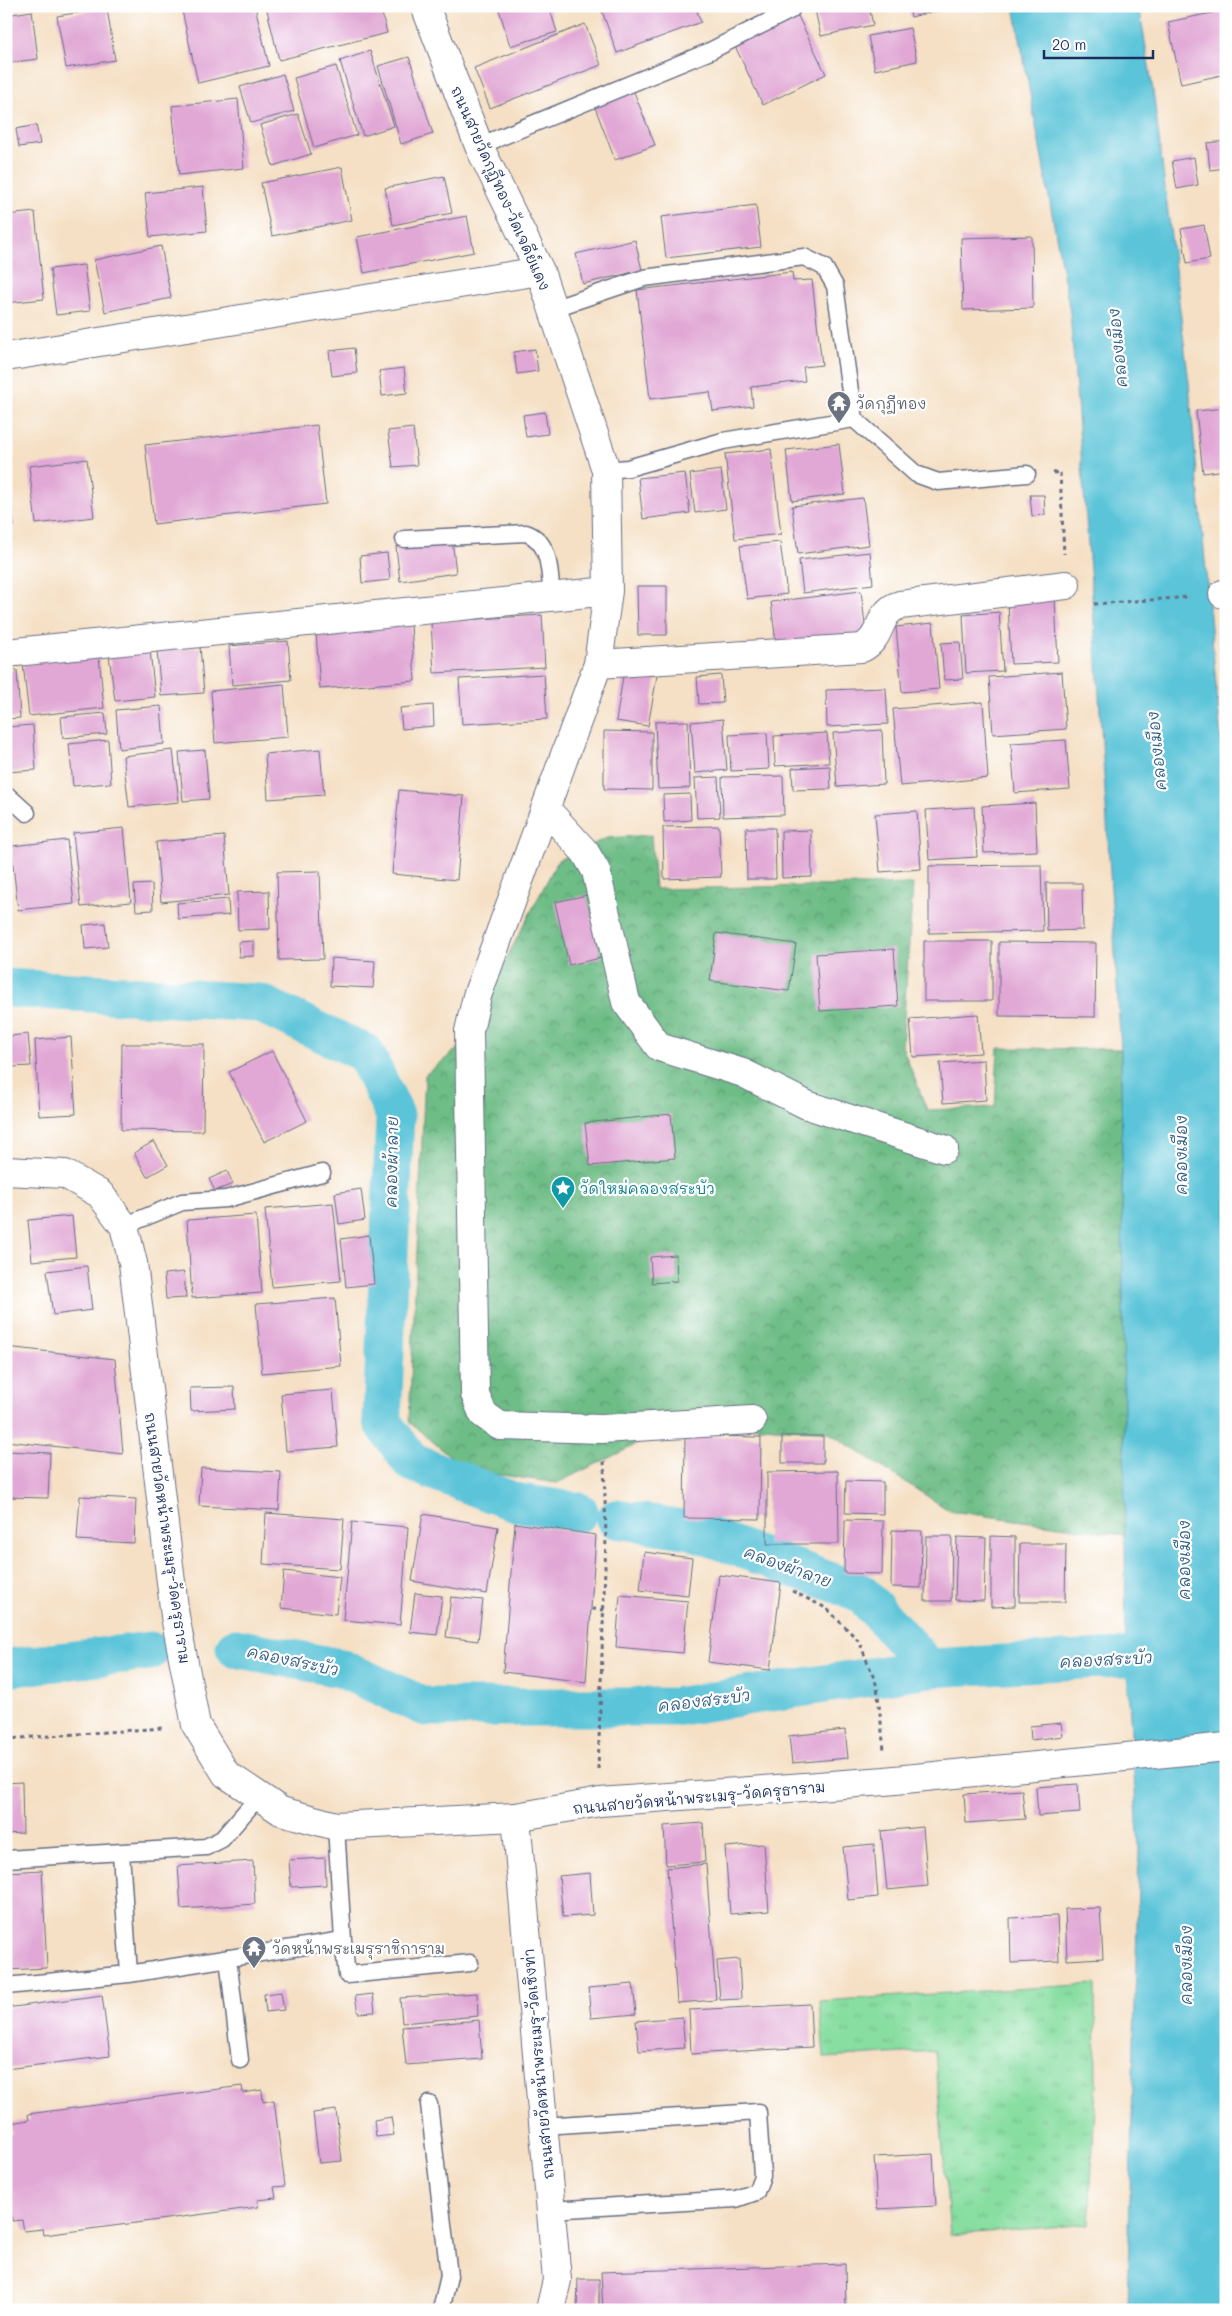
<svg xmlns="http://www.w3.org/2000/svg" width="1232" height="2316" font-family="Mali,'Playpen Sans Thai',sans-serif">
<defs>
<pattern id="grass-tufts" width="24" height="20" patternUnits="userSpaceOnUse" patternTransform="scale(1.25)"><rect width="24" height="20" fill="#88dea1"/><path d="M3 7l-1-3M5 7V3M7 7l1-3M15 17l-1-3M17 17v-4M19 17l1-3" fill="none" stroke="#75bf8d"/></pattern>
<pattern id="forest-crowns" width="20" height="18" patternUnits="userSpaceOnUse" patternTransform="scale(1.25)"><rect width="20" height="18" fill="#6ebd87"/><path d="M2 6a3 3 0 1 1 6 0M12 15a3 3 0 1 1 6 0" fill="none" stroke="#5a9a72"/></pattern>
</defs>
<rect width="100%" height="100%" fill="#fff"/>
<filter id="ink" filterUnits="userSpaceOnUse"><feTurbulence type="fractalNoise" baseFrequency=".02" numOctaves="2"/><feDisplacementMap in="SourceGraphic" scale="10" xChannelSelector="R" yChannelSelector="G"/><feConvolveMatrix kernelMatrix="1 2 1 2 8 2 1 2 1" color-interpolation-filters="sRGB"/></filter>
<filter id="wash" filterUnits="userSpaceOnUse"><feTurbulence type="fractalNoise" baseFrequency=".0096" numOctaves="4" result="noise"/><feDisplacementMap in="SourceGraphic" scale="20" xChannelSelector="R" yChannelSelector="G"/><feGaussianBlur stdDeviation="1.12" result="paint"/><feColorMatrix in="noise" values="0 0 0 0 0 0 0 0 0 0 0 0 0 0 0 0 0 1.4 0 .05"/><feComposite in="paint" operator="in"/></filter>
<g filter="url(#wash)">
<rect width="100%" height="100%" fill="#f5e0c5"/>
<!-- grass -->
<path fill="url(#grass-tufts)" stroke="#528680" d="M 1095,1984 L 1096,2084 L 1089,2224 L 950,2235 L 935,2051 L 824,2058 L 820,2001 Z"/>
<!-- forest -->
<path fill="url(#forest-crowns)" stroke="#447672" d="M 651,835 L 655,889 L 913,884 L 902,1046 L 927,1110 L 995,1107 L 998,1048 L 1121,1049 L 1125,1535 L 950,1511 L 828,1432 L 749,1426 L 652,1437 L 557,1483 L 467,1470 L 409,1422 L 425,1075 L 460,1047 L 558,860 L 607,838 Z"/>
<!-- water -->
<path fill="#5cc4d9" stroke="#3c7a9c" d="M 1014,6 L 1139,6 L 1153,90 L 1189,383 L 1226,795 L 1226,2310 L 1127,2310 L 1139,1848 L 1126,1659 L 1121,1049 L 1096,647 L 1070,312 Z"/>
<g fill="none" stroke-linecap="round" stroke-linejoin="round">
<!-- canal -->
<path stroke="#5cc4d9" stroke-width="39" d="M 6,988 L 259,1003 L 365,1053 L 395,1115 L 382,1421 L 411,1462 L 514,1502 L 579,1512
M 616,1519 L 691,1530 L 861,1593 L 929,1668
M 235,1648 L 340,1668 L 426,1707 L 674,1707 L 929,1668 L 1178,1655
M 6,1668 L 150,1651"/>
</g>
<g id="blocks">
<!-- building -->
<path fill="#e1a8d5" d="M 181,6 L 255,6 L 269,66 L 198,83 Z
M 266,6 L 380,6 L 387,33 L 279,60 Z
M 498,6 L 549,6 L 557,32 L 510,46 Z
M 615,6 L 695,6 L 701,22 L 617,53 L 602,11 Z
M 814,6 L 869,6 L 873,25 L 821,36 Z
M 908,6 L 954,6 L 954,7 L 911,17 Z
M 107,8 L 115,60 L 66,68 L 57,16 Z
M 1226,10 L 1226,74 L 1181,84 L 1168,22 Z
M 32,11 L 38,59 L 6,63 L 6,15 Z
M 796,12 L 826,74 L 763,105 L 733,42 Z
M 585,24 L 601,65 L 490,108 L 474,68 Z
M 910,28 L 917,61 L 875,70 L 868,36 Z
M 370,51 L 394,126 L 363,136 L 340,61 Z
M 409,57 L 433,134 L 401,144 L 378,66 Z
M 336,66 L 357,135 L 314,148 L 294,78 Z
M 283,74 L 294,111 L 251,123 L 240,87 Z
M 632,87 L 655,145 L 615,160 L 593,102 Z
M 238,99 L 244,168 L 179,175 L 172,106 Z
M 298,114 L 311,154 L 273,166 L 260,125 Z
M 36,125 L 40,144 L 19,147 L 16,129 Z
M 1226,141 L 1226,168 L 1210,170 L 1207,143 Z
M 1194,157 L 1198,185 L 1177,189 L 1172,161 Z
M 342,167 L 352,220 L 272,236 L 261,183 Z
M 444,176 L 452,213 L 393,225 L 385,188 Z
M 203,187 L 207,231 L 150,237 L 145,193 Z
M 756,205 L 761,247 L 666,258 L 661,217 Z
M 35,212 L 44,299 L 6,303 L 6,215 Z
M 467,216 L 474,252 L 364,273 L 357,237 Z
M 1204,225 L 1210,259 L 1187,263 L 1181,229 Z
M 1032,236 L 1033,308 L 963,310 L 961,238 Z
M 635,240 L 642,270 L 583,284 L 576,254 Z
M 161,246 L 171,298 L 105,312 L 94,260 Z
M 84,265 L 90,311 L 56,315 L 50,269 Z
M 792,272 L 793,281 L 812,280 L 822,365 L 803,367 L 805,381 L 751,387 L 753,406 L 713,411 L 710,392 L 650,399 L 637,290 Z
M 354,348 L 357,373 L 332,376 L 329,351 Z
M 535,349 L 538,371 L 517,374 L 514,352 Z
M 404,368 L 407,393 L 382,396 L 379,371 Z
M 1226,408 L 1226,470 L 1203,473 L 1196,411 Z
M 545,412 L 548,434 L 526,437 L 523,415 Z
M 317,425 L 326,504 L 154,524 L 145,445 Z
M 413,428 L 417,465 L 393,467 L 388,431 Z
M 839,444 L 845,494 L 792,501 L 786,450 Z
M 771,449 L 781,534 L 735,539 L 725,454 Z
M 87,459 L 94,517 L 36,524 L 29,466 Z
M 6,470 L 14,526 L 6,527 Z
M 721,470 L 726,509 L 695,513 L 690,474 Z
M 685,473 L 690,513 L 643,519 L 638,478 Z
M 1030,495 L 1044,495 L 1045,515 L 1032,516 Z
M 863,498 L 869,545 L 798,554 L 792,506 Z
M 452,539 L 456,573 L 400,581 L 396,547 Z
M 780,542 L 787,594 L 747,599 L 740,546 Z
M 870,552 L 873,584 L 803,593 L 799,560 Z
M 387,553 L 390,580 L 362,583 L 360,556 Z
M 637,586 L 667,586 L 667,635 L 638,635 Z
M 861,591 L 866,633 L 776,644 L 771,602 Z
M 1055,599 L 1058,662 L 1011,664 L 1008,602 Z
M 999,612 L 1003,671 L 966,673 L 963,615 Z
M 542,615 L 545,667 L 434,673 L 431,622 Z
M 933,623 L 939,689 L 902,692 L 896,627 Z
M 411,625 L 415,681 L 320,689 L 316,632 Z
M 288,641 L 291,680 L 232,685 L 229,646 Z
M 960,642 L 963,679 L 944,680 L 941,643 Z
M 200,647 L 204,693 L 161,696 L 157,651 Z
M 150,650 L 155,697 L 115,701 L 109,655 Z
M 99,655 L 104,708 L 29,716 L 23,664 Z
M 6,670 L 17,670 L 20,718 L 6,719 Z
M 624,670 L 657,676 L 648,726 L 616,721 Z
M 1062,672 L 1066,729 L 993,734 L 989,677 Z
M 544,674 L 547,719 L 462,724 L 459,679 Z
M 721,675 L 723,703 L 699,704 L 697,677 Z
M 284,684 L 288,737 L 215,743 L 211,691 Z
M 886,688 L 888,724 L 827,727 L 826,690 Z
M 983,702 L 988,778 L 900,786 L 893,709 Z
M 433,705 L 434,726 L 402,729 L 400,708 Z
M 161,706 L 164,744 L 119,749 L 116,710 Z
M 105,713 L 107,734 L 63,738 L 61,717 Z
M 723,719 L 727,770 L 695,773 L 691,722 Z
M 688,721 L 690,788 L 658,789 L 655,722 Z
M 33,725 L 36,770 L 6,772 L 6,727 Z
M 882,730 L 884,784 L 837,787 L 833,733 Z
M 604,731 L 652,732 L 652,790 L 604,789 Z
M 767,733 L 769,769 L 731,771 L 729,735 Z
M 827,733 L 829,763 L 775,766 L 774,736 Z
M 108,740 L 111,783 L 73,786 L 69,744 Z
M 1066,740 L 1070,789 L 1015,793 L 1011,743 Z
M 320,749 L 324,795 L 268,799 L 265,754 Z
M 173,750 L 179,802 L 129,807 L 123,756 Z
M 205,750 L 209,799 L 183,801 L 179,752 Z
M 830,766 L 831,789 L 793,790 L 792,768 Z
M 783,776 L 784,815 L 723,817 L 722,777 Z
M 718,777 L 720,817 L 697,818 L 695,778 Z
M 399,790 L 464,796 L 457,880 L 392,874 Z
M 690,794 L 691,820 L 664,822 L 663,795 Z
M 1035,803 L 1037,851 L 984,853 L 982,806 Z
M 974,807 L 977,857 L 929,860 L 926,810 Z
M 917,811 L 921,869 L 880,872 L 875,814 Z
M 719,826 L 721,877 L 664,879 L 663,827 Z
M 124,828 L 131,902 L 81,907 L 73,833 Z
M 746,828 L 775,828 L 776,879 L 747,879 Z
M 811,830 L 812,877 L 782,878 L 781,831 Z
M 224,836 L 229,895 L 161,902 L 156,842 Z
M 67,840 L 74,904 L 18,910 L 11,846 Z
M 1041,865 L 1043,931 L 929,933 L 929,866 Z
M 320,871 L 323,959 L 279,960 L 277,872 Z
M 1046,883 L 1082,883 L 1083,930 L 1047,931 Z
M 152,884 L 153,910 L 136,911 L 134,885 Z
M 269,891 L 270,929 L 238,930 L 237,892 Z
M 587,895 L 601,958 L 569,965 L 555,902 Z
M 228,899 L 229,915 L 178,919 L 177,903 Z
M 105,923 L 108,947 L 85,949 L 83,925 Z
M 716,933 L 796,944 L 789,991 L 710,981 Z
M 254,941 L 254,956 L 239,957 L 238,942 Z
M 924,941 L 992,941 L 992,1001 L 924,1001 Z
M 999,942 L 1096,943 L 1095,1017 L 999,1016 Z
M 894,949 L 898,1006 L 820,1011 L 816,954 Z
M 331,958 L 375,961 L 373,988 L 330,986 Z
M 978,1014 L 981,1053 L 913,1057 L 910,1019 Z
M 28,1034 L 31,1066 L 12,1067 L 10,1036 Z
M 71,1037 L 76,1114 L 39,1116 L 35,1040 Z
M 122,1044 L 204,1044 L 203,1131 L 121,1130 Z
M 272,1051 L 307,1121 L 264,1142 L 229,1072 Z
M 984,1060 L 986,1100 L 943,1103 L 940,1063 Z
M 671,1114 L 675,1158 L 590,1166 L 585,1123 Z
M 154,1141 L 168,1165 L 147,1177 L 134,1153 Z
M 227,1171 L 233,1184 L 215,1191 L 209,1179 Z
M 361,1189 L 365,1220 L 339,1224 L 335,1193 Z
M 333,1203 L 341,1281 L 272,1287 L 265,1209 Z
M 256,1215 L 262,1293 L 192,1298 L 187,1220 Z
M 72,1216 L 76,1257 L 32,1261 L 28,1220 Z
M 369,1235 L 374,1284 L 346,1287 L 341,1239 Z
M 676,1255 L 677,1281 L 652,1283 L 650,1257 Z
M 87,1266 L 92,1310 L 53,1315 L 47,1271 Z
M 184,1272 L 186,1298 L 166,1299 L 164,1274 Z
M 335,1298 L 341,1366 L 262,1373 L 256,1304 Z
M 6,1347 L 115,1359 L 123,1454 L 6,1441 Z
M 234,1387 L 235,1409 L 191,1411 L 190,1388 Z
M 333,1390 L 338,1447 L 286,1451 L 281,1394 Z
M 685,1436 L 761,1437 L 760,1519 L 684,1518 Z
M 782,1436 L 823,1436 L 823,1463 L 782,1463 Z
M 6,1451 L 50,1453 L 48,1498 L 6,1497 Z
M 201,1468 L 281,1472 L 279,1510 L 199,1506 Z
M 838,1471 L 839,1544 L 767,1544 L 767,1472 Z
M 846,1481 L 883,1482 L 883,1514 L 845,1513 Z
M 80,1496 L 136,1499 L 134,1543 L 77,1540 Z
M 266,1513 L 344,1519 L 340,1569 L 263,1564 Z
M 423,1514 L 498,1527 L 487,1594 L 412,1581 Z
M 845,1520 L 883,1521 L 882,1574 L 844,1573 Z
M 352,1522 L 408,1527 L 400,1625 L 343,1620 Z
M 515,1523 L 596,1535 L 586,1682 L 503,1672 Z
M 892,1530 L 922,1531 L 921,1588 L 891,1587 Z
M 926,1536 L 952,1536 L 951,1601 L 925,1601 Z
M 991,1536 L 1015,1537 L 1015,1606 L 991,1607 Z
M 957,1537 L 986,1538 L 984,1601 L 955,1600 Z
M 1020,1544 L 1066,1544 L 1065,1602 L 1019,1602 Z
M 644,1552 L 692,1558 L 688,1595 L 640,1590 Z
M 284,1571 L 340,1577 L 336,1614 L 281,1608 Z
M 719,1575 L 781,1583 L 770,1670 L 708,1662 Z
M 415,1593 L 442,1596 L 437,1635 L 410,1632 Z
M 620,1595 L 688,1601 L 683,1653 L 616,1647 Z
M 451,1597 L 483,1600 L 478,1641 L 446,1637 Z
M 1061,1723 L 1063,1736 L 1031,1740 L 1030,1726 Z
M 845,1730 L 848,1758 L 792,1763 L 789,1736 Z
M 22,1782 L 23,1833 L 6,1834 L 6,1783 Z
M 1078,1784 L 1080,1813 L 1038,1816 L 1036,1787 Z
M 1022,1790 L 1025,1819 L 966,1823 L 964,1794 Z
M 703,1823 L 705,1862 L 666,1865 L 664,1826 Z
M 923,1827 L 928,1886 L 887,1890 L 881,1831 Z
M 764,1844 L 769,1911 L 730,1914 L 725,1847 Z
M 874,1844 L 878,1897 L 848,1900 L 843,1847 Z
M 325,1858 L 326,1885 L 291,1887 L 289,1860 Z
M 253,1861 L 255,1904 L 181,1909 L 178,1866 Z
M 706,1864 L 716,2000 L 677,2003 L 667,1868 Z
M 42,1870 L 47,1968 L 6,1970 L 6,1872 Z
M 590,1873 L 593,1915 L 563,1917 L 559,1876 Z
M 1100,1908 L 1103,1958 L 1067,1960 L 1065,1909 Z
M 1057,1916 L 1059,1961 L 1011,1963 L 1010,1918 Z
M 739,1959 L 741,1999 L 720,2000 L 717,1961 Z
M 633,1984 L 636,2014 L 591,2018 L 588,1988 Z
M 281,1992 L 284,2010 L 266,2012 L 264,1994 Z
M 477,1993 L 478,2016 L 402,2023 L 400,1998 Z
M 373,1994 L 375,2012 L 358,2013 L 355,1996 Z
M 102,1995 L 110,2056 L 6,2069 L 6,2008 Z
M 810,2004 L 812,2047 L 691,2054 L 689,2010 Z
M 682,2017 L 685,2048 L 639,2051 L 636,2021 Z
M 479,2020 L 482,2059 L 406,2065 L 402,2027 Z
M 242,2086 L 243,2093 L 262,2090 L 263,2102 L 274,2100 L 285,2186 L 274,2187 L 276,2198 L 257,2200 L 258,2207 L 44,2235 L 43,2229 L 24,2231 L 22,2220 L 12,2221 L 6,2179 L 6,2135 L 12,2134 L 10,2123 L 29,2120 L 28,2114 Z
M 336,2110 L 342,2161 L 319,2163 L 313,2113 Z
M 391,2117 L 394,2135 L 376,2137 L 374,2120 Z
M 933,2154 L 936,2206 L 877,2209 L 874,2157 Z
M 845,2264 L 846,2310 L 603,2310 L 601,2272 Z
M 578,2279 L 599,2279 L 599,2310 L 577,2310 Z"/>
</g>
</g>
<g filter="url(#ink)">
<use href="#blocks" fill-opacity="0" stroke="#676d82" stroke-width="1"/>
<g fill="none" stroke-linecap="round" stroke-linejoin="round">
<defs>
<path id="service" d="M 479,146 L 708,52 L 791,10
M 552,309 L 644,278 L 804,257 L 824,267 L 835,286 L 854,419
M 606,470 L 628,468 L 723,441 L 854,419 L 916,474 L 938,482 L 1027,474
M 404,539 L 526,533 C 552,542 549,574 552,597
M 6,794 L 27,813
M 124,1226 L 182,1202 L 226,1199 L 322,1173
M 121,1853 L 129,1974
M 6,1859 L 206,1847 L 222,1839 L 259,1796
M 343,1940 L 347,1975 L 470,1963
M 228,1958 L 240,2060
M 6,1986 L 129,1974 L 343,1940 L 336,1826
M 429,2104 L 449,2276 L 441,2310
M 543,2126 L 758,2112 L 762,2176 L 756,2192 L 736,2199 L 550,2210"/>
<path id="minor" d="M 425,6 L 479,146 L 540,271 L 606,470 L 608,591 L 598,664 L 477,996 L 469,1031 L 475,1394 L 483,1414 L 500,1426 L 602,1429 L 752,1420
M 6,357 L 540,271
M 1223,594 L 1226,594
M 6,653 L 608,591
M 598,664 L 862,648 C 884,637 876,612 900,605 L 1066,585
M 546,809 L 585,852 L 596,871 L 626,1002 L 659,1047 L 743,1073 L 807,1105 L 944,1149
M 516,1817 L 557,2280 L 550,2310"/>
<path id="tertiary" d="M 6,1171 L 65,1174 L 100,1194 L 124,1226 L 133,1263 L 175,1616 L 196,1725 L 226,1774 L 281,1811 L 336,1826 L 516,1817 L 600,1802 L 885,1781 L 1226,1747"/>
</defs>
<!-- service casing -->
<use href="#service" stroke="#676d82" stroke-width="19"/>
<!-- minor casing -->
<use href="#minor" stroke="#676d82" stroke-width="30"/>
<!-- tertiary casing -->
<use href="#tertiary" stroke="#676d82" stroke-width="30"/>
<!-- path -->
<path stroke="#676d82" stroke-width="3" stroke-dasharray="4 4" stroke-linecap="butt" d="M 1053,473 L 1060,472 L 1064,554
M 1094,604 L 1190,597
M 792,1591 L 826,1608 L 859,1641 L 877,1686 L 884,1750
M 592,1609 L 604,1610
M 6,1739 L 163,1728
M 598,1769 L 606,1538 L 604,1460"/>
<!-- service -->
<use href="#service" stroke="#fff" stroke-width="16"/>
<!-- minor -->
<use href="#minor" stroke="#fff" stroke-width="28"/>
<!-- tertiary -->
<use href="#tertiary" stroke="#fff" stroke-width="28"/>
</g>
</g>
<!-- icons -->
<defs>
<symbol id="temple-pin" viewBox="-11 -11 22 30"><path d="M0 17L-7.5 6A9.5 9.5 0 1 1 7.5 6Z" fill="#6b7280" stroke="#fff"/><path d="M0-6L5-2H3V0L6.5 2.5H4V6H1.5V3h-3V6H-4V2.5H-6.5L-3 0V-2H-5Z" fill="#fff"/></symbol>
<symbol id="sight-pin" viewBox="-11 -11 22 30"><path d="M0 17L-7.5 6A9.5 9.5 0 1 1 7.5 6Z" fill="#0f9aa8" stroke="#fff"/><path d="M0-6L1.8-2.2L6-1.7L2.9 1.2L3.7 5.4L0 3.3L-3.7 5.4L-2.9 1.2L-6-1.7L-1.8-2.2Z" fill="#fff"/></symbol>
</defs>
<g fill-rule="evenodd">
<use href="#temple-pin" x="825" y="389" width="28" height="38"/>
<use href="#sight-pin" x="549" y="1174" width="28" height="38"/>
<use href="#temple-pin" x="240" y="1934" width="28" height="38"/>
</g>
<g text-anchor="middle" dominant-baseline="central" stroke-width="4.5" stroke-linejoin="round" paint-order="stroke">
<!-- street labels -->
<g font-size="15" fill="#1b2f5e" stroke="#fff">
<text transform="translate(501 188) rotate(66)">ถนนสายวัดกุฎีทอง-วัดเจดีย์แดง</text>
<text transform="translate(168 1538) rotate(82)">ถนนสายวัดหน้าพระเมรุ-วัดครุธาราม</text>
<text transform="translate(699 1797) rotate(-5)">ถนนสายวัดหน้าพระเมรุ-วัดครุธาราม</text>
<text transform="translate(538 2064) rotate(-95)">ถนนสายวัดหน้าพระเมรุ-วัดเชิงท่า</text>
</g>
<!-- worship labels -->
<g font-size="15" fill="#5b616d" stroke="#fff" text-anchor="start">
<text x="856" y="403">วัดกุฎีทอง</text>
<text x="272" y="1948">วัดหน้าพระเมรุราชิการาม</text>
</g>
<!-- culture labels -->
<g font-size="15" fill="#0d838f" stroke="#fff" text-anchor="start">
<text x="580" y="1188">วัดใหม่คลองสระบัว</text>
</g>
<!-- water labels -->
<g font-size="16" font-style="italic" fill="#2e5c83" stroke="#fff">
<text transform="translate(1117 348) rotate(-96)">คลองเมือง</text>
<text transform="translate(1156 751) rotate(-96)">คลองเมือง</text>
<text transform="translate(1180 1155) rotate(-90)">คลองเมือง</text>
<text transform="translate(391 1162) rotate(-89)">คลองผ้าลาย</text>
<text transform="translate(1183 1560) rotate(-90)">คลองเมือง</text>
<text transform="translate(788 1566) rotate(20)">คลองผ้าลาย</text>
<text transform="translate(1106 1659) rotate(-3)">คลองสระบัว</text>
<text transform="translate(293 1660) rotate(12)">คลองสระบัว</text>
<text transform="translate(704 1700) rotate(-7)">คลองสระบัว</text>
<text transform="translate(1185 1965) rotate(-90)">คลองเมือง</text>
</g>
</g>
<!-- margin -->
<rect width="1232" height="2316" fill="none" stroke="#fff" stroke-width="25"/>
<!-- scale -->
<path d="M1044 50v8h109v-8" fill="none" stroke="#1b2f5e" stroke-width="2.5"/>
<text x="1052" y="50" font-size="15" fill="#1b2f5e" stroke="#ffffff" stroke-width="4" paint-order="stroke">20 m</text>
</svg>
